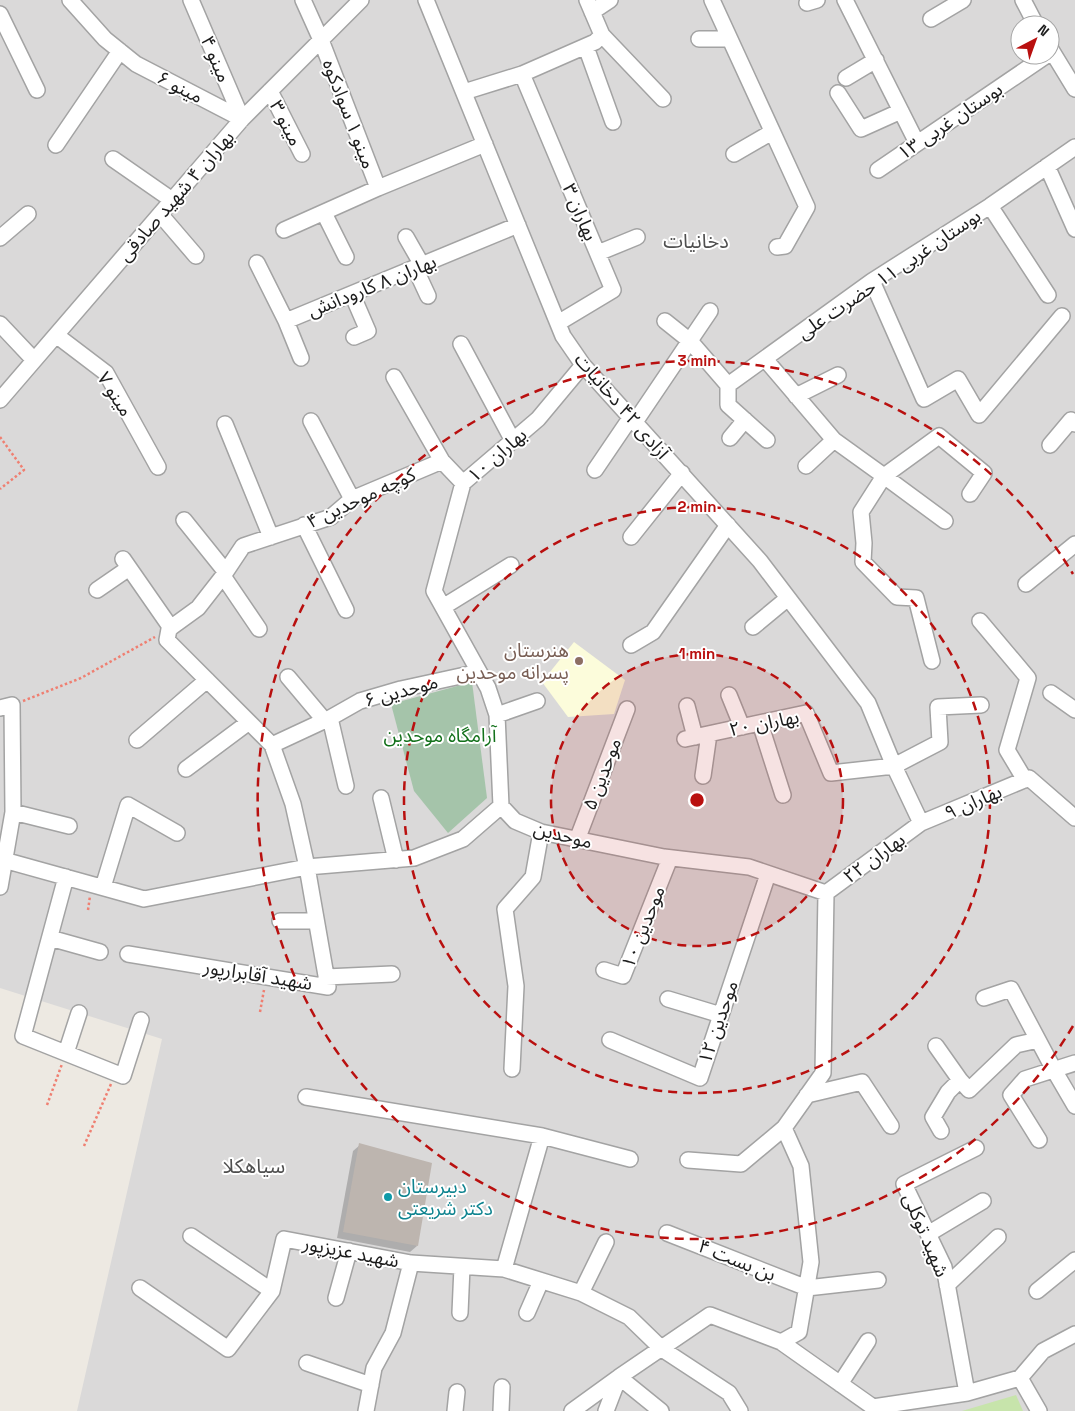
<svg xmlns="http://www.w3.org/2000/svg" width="1075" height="1411" font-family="'Space Grotesk','Noto Sans Arabic',sans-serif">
<rect width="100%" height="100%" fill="#ede9e2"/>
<!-- residential -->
<path fill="#dad9d9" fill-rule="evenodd" d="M 0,0 L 1075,0 L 1075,1411 L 77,1411 L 162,1039 L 0,988 ZM 1020,25 L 1050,25 L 1050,55 L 1020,55 Z"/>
<!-- education -->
<path fill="#fcfcdb" d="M 574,642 L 625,680 L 614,714 L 568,717 L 542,682 Z"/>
<!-- grass -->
<path fill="#c7e4ab" d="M 1016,1395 L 1023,1411 L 962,1411 Z"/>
<!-- cemetery -->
<path fill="#a5c4aa" d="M 472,682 L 487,798 L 448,833 L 414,791 L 391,704 Z"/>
<!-- shadow -->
<path fill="#0003" d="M 360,1145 L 417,1246 L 410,1252 L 337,1238 L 353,1151 Z"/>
<!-- building -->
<path fill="#bdb5af" d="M 359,1143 L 432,1163 L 418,1246 L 343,1232 Z"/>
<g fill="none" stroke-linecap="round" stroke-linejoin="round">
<defs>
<path id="street" d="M 70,0 L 105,39 L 136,64 L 242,119
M 191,0 L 242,119
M 303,0 L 321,40 L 378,188
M 426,0 L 563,336 L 583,365 L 760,561 L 868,703 L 894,766 L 921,823
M 712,0 L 807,207 L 785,246 L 777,247
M 845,0 L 917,143
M 1023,0 L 1036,25
M 807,3 L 817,0
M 592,12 L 610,0
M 0,14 L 37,90
M 931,19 L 963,0
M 602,35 L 663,99
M 699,39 L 730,39
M 586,47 L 613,122
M 1050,48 L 1075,89
M 522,74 L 613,290 L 558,323
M 846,78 L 876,60
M 270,91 L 302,154
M 464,92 L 522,74 L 595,42 L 602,35 L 587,0
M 838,93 L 861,129 L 901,111
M 56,145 L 120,51
M 734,154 L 772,132
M 113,159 L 172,200
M 1047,166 L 1075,229
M 878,170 L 1047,55
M 990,206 L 1048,295
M 324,213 L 346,257
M 160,214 L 196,256
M 284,230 L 378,188 L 485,144
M 406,237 L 422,265
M 0,238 L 28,214
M 598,253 L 637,237
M 257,263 L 286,321 L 518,225
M 415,268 L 428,296
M 872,281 L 924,399 L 958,379 L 979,415 L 1062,316
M 352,294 L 368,331 L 354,337
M 286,321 L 301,358
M 665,321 L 690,341 L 728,385 L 872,281 L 990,206 L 1075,147
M 0,324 L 34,360
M 56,335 L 106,373 L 158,467
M 461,344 L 513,441
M 765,359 L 834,440 L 884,476 L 939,436 L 984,473 L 970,494
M 583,365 L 538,419 L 463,483 L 434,591 L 488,688 L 497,715 L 501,806 L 515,821 L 541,832 L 664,857 L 749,867 L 826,893
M 394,377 L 442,461
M 728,385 L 728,405 L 767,440
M 796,396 L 838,375
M 0,400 L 242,119 L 361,0
M 311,421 L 352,499
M 635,422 L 710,311
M 225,424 L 271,537
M 730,438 L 745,420
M 1050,445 L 1071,420 L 1075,424
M 806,466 L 834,440
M 595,470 L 631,417
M 463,483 L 442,461 L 352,499 L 331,517 L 243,546 L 223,576 L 198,608 L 169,629 L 167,640 L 272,745 L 293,804 L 307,867 L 414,858 L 463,839 L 501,806
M 184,520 L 225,571
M 304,525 L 346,610
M 631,537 L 682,473
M 123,559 L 171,628
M 223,576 L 259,629
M 1026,584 L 1075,544
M 97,590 L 129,568
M 443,607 L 511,565
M 980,621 L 1028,678 L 1007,750 L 1025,780
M 753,627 L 788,598
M 631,645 L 653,632 L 728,525
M 932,661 L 916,598 L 897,597 L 863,562 L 864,543 L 861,512 L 884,476 L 945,521
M 288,677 L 325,721
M 1051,693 L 1075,710
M 729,695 L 742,727
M 687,706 L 695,737
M 0,708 L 12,705 L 13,812 L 0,887
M 497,715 L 537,701
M 330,718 L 346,786
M 760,723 L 783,795
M 685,739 L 806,713 L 831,773 L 894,766 L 940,742 L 938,707 L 981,705
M 137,740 L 207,680
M 272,745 L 330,718 L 360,701 L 401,689 L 479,672
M 186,769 L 249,722
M 703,776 L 709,734
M 381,798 L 396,860
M 13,812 L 69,826
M 577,840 L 627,709
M 0,859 L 144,899 L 307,867 L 328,987 L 128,954
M 66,877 L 23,1036 L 123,1076 L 141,1020
M 103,887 L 128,805 L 177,833
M 826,893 L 921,823 L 1029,778 L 1075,818
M 280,921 L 316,921
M 50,938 L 100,952
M 604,970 L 623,976 L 670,858
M 326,977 L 392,974
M 984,998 L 1011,989 L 1054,1070 L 1075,1106
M 668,999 L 721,1015
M 610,1040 L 700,1078 L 768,874
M 936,1046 L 960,1080
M 66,1053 L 79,1013
M 512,1069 L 516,986 L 505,909 L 533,877 L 541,832
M 807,1095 L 862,1082 L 891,1126
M 306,1097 L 542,1136 L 504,1269
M 941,1131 L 933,1117 L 948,1092 L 960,1080 L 969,1090 L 1016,1045 L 1038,1040
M 542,1136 L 630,1159
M 1039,1140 L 1011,1095 L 1025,1079 L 1075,1063
M 688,1160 L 741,1164 L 784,1128
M 667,1233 L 807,1288 L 878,1280
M 928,1234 L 983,1201
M 191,1236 L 272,1291
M 947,1285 L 998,1237
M 140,1288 L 228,1349 L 272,1291 L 284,1239 L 411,1263 L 504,1269 L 581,1293 L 629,1317 L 662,1349 L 729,1393 L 740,1411
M 1037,1291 L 1075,1260
M 581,1293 L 606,1242
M 336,1298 L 349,1251
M 460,1313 L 462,1267
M 527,1313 L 541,1281
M 781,1342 L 873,1407 L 967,1393 L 1020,1378 L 1039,1411
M 307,1363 L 371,1385
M 1020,1378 L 1043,1351 L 1075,1334
M 840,1384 L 868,1341
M 967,1393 L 944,1267 L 904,1184 L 976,1148
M 366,1411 L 374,1368 L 393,1333 L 411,1263
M 455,1411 L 457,1392
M 501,1411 L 502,1387
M 572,1411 L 619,1377 L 661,1411
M 606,1411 L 619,1377 L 710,1315 L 781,1342 L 799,1332 L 811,1262 L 801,1166 L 784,1128 L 823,1073 L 826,893"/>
</defs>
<!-- street casing -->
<use href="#street" stroke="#a3a3a3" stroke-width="18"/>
<!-- path -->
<path stroke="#ef7f71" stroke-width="2.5" stroke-dasharray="2.5 2.5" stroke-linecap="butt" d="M 0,437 L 24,470 L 0,489
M 23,701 L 81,678 L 155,637
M 88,910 L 90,896
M 260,1012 L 264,990
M 47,1105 L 62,1064
M 84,1146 L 111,1084"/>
<!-- street -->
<use href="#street" stroke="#fff" stroke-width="15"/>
</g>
<!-- distance rings -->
<circle cx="697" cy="800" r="146" fill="#b9100f" fill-opacity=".12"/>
<g fill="none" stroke="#b9100f" stroke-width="2.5" stroke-dasharray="9 6">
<circle cx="697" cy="800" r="146"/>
<circle cx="697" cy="800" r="293"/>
<path d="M1073 1026A439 439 0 1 1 1073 574"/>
</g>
<!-- markers -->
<circle fill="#8d6e63" stroke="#fff" stroke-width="2" cx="579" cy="661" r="5"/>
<circle fill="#0f9aa8" stroke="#fff" stroke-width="2" cx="388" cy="1197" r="5"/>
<g text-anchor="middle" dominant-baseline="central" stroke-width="4" stroke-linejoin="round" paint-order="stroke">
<!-- street labels -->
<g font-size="19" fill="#1c1c1c" stroke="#fff">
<text transform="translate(216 59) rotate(67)">مینو ۴</text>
<text transform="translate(180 87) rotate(27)">مینو ۶</text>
<text transform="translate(349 114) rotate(69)">مینو ۱ سوادکوه</text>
<text transform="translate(950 121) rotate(-34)">بوستان غربی ۱۳</text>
<text transform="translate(286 123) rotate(63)">مینو ۳</text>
<text transform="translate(176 196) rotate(-49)">بهاران ۴ شهید صادقی</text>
<text transform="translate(580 212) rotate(67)">بهاران ۳</text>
<text transform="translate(889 274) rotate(-34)">بوستان غربی ۱۱ حضرت علی</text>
<text transform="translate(372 286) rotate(-22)">بهاران ۸ کارودانش</text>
<text transform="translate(115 394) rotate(57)">مینو ۷</text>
<text transform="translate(622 406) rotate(49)">آزادی ۴۲ دخانیات</text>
<text transform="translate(497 455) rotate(-41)">بهاران ۱۰</text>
<text transform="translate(361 498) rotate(-25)">کوچه موحدین ۴</text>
<text transform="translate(401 691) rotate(-15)">موحدین ۶</text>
<text transform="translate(764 723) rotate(-11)">بهاران ۲۰</text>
<text transform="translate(602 774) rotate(-69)">موحدین ۵</text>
<text transform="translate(973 802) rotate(-23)">بهاران ۹</text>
<text transform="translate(563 835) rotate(14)">موحدین</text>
<text transform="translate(874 858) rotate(-36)">بهاران ۲۲</text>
<text transform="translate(643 927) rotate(-68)">موحدین ۱۰</text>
<text transform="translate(258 975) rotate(9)">شهید آقابرارپور</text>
<text transform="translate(718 1022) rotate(-71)">موحدین ۱۲</text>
<text transform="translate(926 1235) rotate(67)">شهید توکلی</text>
<text transform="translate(351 1252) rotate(11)">شهید عزیزپور</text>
<text transform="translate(737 1260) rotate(22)">بن بست ۴</text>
</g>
<!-- education labels -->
<g font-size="19" fill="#785e54" stroke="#fff" text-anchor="end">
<text x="569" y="650">هنرستان<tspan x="569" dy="22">پسرانه موحدین</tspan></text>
</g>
<!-- park labels -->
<g font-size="19" fill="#13711b" stroke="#fff">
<text x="440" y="735">آرامگاه موحدین</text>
</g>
<!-- culture labels -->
<g font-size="19" fill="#0d838f" stroke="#fff" text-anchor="start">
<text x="398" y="1186">دبیرستان<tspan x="398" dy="22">دکتر شریعتی</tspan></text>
</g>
<!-- neighbourhood labels -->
<g font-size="20" fill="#4f4f4f" stroke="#fff">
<text x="696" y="241">دخانیات</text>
<text x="254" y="1166">سیاهکلا</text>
</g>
</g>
<circle cx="697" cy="800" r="8" fill="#b9100f" stroke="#fff" stroke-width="2.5"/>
<g font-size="15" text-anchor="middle" font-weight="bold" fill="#b9100f" stroke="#fff" stroke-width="4" stroke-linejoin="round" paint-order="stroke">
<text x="697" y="366">3 min</text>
<text x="697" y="512">2 min</text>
<text x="697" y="659">1 min</text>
</g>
<!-- north arrow -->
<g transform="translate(1035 40) rotate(41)"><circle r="24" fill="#ffffff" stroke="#a4a4a4"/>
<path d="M0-4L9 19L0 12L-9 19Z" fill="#b9100f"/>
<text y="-8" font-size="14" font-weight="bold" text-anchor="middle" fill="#1c1c1c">N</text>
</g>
</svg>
